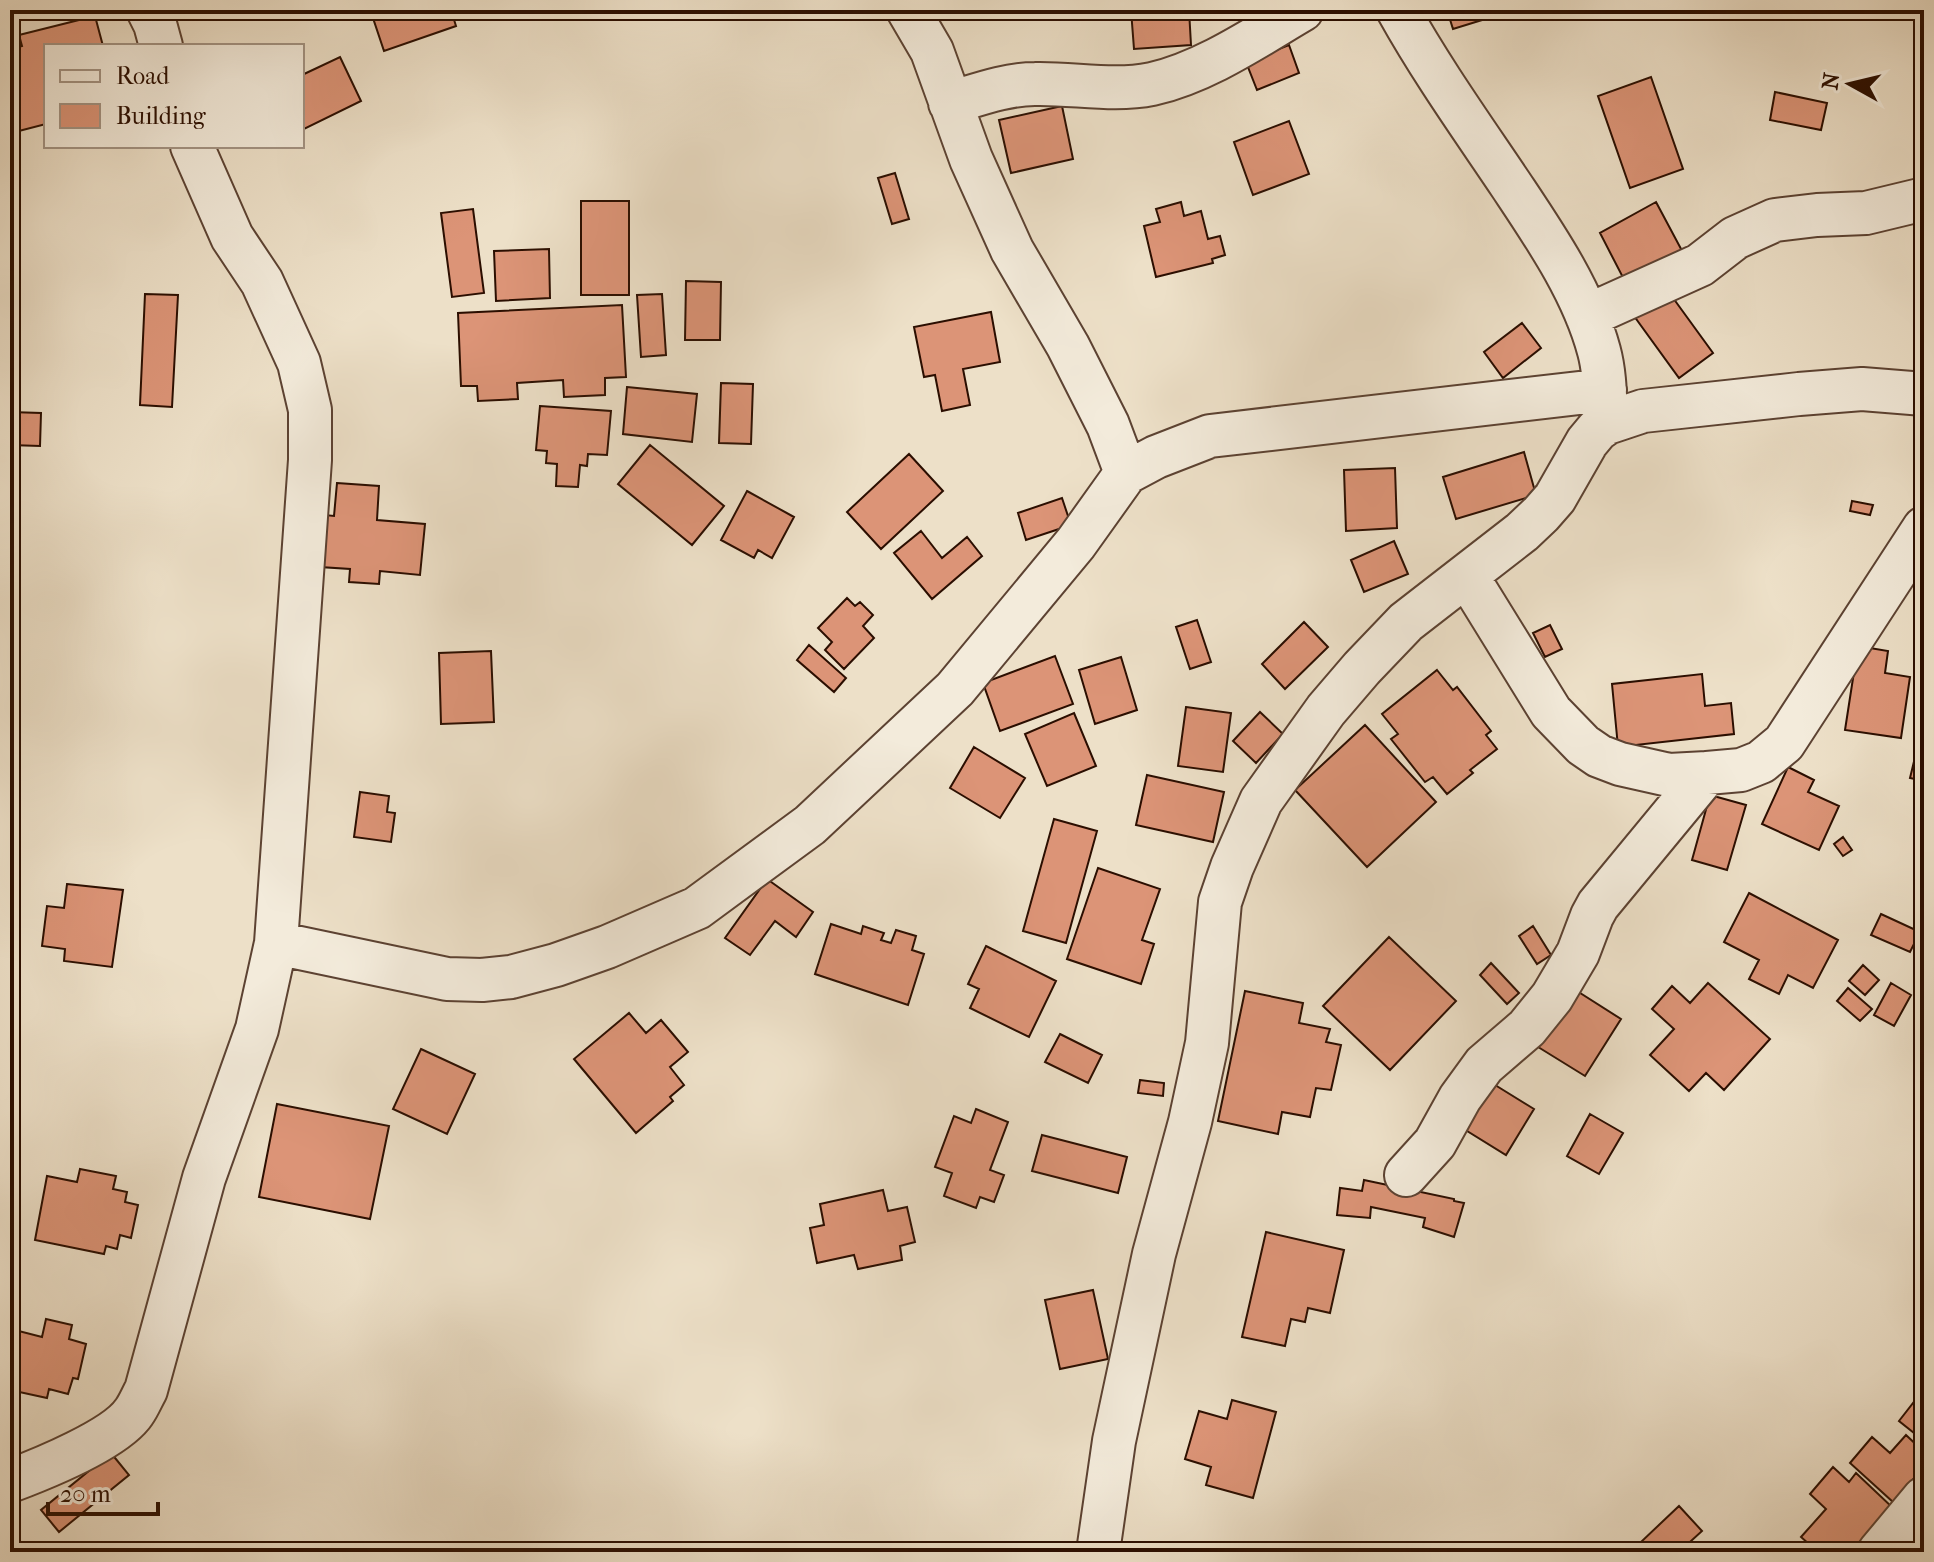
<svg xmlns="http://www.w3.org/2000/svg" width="1934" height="1562" font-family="'IM FELL French Canon',serif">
<rect width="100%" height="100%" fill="#ede0c8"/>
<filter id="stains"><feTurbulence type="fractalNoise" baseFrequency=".0025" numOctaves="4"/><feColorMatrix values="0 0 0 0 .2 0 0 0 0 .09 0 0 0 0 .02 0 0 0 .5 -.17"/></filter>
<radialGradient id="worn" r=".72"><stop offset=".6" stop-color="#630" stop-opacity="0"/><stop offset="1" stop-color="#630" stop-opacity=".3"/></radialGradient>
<!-- building -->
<path fill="#dc9477" stroke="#2b0e00" stroke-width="2" d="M 386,10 L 451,10 L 456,26 L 384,51 L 372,15 Z
M 1131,10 L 1189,10 L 1191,45 L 1134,49 Z
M 1212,10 L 1269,10 L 1269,12 L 1213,17 Z
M 1447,10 L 1493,10 L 1495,16 L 1453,29 Z
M 95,16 L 103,46 L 46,46 L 46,124 L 15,132 L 10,111 L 10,49 L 22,46 L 19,35 Z
M 1289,45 L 1299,73 L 1257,90 L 1246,62 Z
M 340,57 L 361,101 L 302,130 L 302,75 Z
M 1651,77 L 1683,169 L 1630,188 L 1598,96 Z
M 1775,92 L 1827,103 L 1821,130 L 1770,120 Z
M 1062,106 L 1073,159 L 1011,173 L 999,120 Z
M 1289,121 L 1309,174 L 1253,195 L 1234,142 Z
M 895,173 L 909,219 L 892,224 L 878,178 Z
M 581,201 L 629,201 L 629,295 L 581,295 Z
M 1181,202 L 1184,216 L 1201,211 L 1208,239 L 1220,236 L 1225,255 L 1212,259 L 1213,263 L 1156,277 L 1144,226 L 1160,222 L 1156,209 Z
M 1656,202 L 1688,262 L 1631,293 L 1600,233 Z
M 473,209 L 484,293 L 452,297 L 441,213 Z
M 549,249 L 550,298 L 496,301 L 494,251 Z
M 686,281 L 721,282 L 720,340 L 685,340 Z
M 1668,291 L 1713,353 L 1679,378 L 1634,316 Z
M 145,294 L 178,295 L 172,407 L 140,405 Z
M 662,294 L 666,355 L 641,357 L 637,295 Z
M 622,305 L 626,377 L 605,378 L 605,395 L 564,397 L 563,380 L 517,383 L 518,399 L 478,401 L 477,386 L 461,386 L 458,313 Z
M 991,312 L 1000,362 L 963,369 L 970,405 L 942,411 L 935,375 L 924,377 L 914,327 Z
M 1522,323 L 1541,348 L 1503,378 L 1484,352 Z
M 721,383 L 753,384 L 751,444 L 719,443 Z
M 627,387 L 697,394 L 692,442 L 623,434 Z
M 540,406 L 611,411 L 607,455 L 588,454 L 587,466 L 580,465 L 578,487 L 556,486 L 557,464 L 546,463 L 547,451 L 536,450 Z
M 10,412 L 41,413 L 40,446 L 10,445 Z
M 650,445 L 724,506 L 692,545 L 618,484 Z
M 1524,452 L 1536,495 L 1456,519 L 1443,477 Z
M 909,454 L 943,491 L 881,549 L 847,512 Z
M 1395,468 L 1397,528 L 1346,531 L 1344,470 Z
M 337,483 L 379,486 L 377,520 L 425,524 L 420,575 L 380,571 L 379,584 L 349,582 L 350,569 L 320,567 L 325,515 L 334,516 Z
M 747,491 L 794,517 L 772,558 L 758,550 L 754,558 L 721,540 Z
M 1062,498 L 1071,525 L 1026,540 L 1018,513 Z
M 1852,501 L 1873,505 L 1870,515 L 1850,511 Z
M 921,531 L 942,558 L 967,537 L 982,556 L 932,599 L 894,553 Z
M 1394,541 L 1408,574 L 1364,592 L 1351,560 Z
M 847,598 L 855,606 L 860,602 L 873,615 L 863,626 L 874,638 L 844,669 L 825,650 L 832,642 L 818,628 Z
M 1197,620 L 1211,662 L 1190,669 L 1176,627 Z
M 1304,622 L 1328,647 L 1285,689 L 1262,664 Z
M 1550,625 L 1562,649 L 1545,657 L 1533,633 Z
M 809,645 L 846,678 L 834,692 L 797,660 Z
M 1858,646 L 1888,651 L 1885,673 L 1910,677 L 1901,738 L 1845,730 Z
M 491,651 L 494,722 L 441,724 L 439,653 Z
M 1055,656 L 1073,704 L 1000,731 L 983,683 Z
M 1121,657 L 1137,710 L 1095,724 L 1079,670 Z
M 1437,670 L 1453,690 L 1457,687 L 1491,731 L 1486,735 L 1497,749 L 1470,770 L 1473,773 L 1447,794 L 1433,777 L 1425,782 L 1391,739 L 1398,734 L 1382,714 Z
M 1702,674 L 1705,706 L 1731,703 L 1734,734 L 1618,747 L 1612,684 Z
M 1186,707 L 1231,713 L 1223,772 L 1178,766 Z
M 1260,712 L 1283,734 L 1256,763 L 1233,741 Z
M 1074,713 L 1096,766 L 1047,786 L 1025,734 Z
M 1365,725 L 1436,802 L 1367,867 L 1295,790 Z
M 974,747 L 1025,778 L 1000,818 L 950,788 Z
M 1917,749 L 1924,751 L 1924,781 L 1910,778 Z
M 1788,767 L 1814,780 L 1808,792 L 1839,806 L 1819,850 L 1762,824 Z
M 1147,775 L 1224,792 L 1213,842 L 1136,825 Z
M 360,792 L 389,796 L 387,812 L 395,813 L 391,842 L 354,837 Z
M 1710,795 L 1746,805 L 1727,870 L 1692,860 Z
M 1054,819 L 1097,831 L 1066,943 L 1023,931 Z
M 1843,837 L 1852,850 L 1843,856 L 1834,844 Z
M 1098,868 L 1160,889 L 1142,940 L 1154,944 L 1141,984 L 1067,959 Z
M 767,879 L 813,912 L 796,937 L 775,921 L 750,955 L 725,938 Z
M 67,884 L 123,890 L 112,967 L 64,961 L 65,949 L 42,946 L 47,906 L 64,908 Z
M 1749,893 L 1838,940 L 1813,988 L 1788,975 L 1779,994 L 1749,979 L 1759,960 L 1724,942 Z
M 1881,914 L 1920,932 L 1910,952 L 1871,935 Z
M 831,924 L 861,934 L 863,926 L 884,933 L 881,940 L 891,943 L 896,930 L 916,936 L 912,950 L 924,954 L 908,1005 L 815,974 Z
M 1533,926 L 1551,955 L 1537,964 L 1519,936 Z
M 1389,937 L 1456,1001 L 1390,1070 L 1323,1006 Z
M 986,946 L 1056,981 L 1029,1037 L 970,1008 L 979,989 L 968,984 Z
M 1491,963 L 1519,993 L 1507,1004 L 1480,975 Z
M 1863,965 L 1879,980 L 1865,995 L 1849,981 Z
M 1708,983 L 1770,1039 L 1724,1090 L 1706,1073 L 1689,1091 L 1650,1055 L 1674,1029 L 1652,1009 L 1672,986 L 1690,1003 Z
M 1891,983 L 1911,995 L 1894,1026 L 1874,1015 Z
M 1566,984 L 1621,1019 L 1585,1076 L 1530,1042 Z
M 1848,988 L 1872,1009 L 1860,1021 L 1837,1001 Z
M 1245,991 L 1303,1003 L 1299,1023 L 1330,1029 L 1326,1042 L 1341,1045 L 1331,1090 L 1316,1088 L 1310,1117 L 1282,1112 L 1278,1134 L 1218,1121 Z
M 629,1013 L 646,1033 L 661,1020 L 688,1052 L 670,1067 L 684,1085 L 670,1097 L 673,1101 L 636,1133 L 574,1059 Z
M 1060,1034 L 1102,1055 L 1088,1083 L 1045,1062 Z
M 421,1049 L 475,1074 L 447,1134 L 393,1109 Z
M 1140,1080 L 1164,1083 L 1163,1096 L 1138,1093 Z
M 1487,1080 L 1534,1109 L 1506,1155 L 1459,1126 Z
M 277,1104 L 389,1126 L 370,1219 L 259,1197 Z
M 976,1109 L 1008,1122 L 990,1170 L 1004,1175 L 994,1202 L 980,1197 L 976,1208 L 944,1196 L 952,1173 L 935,1167 L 954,1116 L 971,1123 Z
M 1590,1114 L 1623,1133 L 1599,1174 L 1567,1156 Z
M 1042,1135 L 1127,1157 L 1118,1193 L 1032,1171 Z
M 80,1169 L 116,1176 L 113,1189 L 127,1192 L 125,1202 L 138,1205 L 131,1238 L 120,1235 L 117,1249 L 106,1246 L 104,1254 L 35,1240 L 47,1176 L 77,1182 Z
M 1364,1180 L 1454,1199 L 1454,1201 L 1464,1203 L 1454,1237 L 1423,1227 L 1425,1218 L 1371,1207 L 1370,1218 L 1337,1215 L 1340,1188 L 1362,1191 Z
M 883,1190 L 888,1211 L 907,1207 L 915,1242 L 900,1246 L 902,1260 L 858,1269 L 854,1255 L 817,1263 L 810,1228 L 824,1225 L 820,1204 Z
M 1266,1232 L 1344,1250 L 1330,1313 L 1308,1308 L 1305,1322 L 1291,1319 L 1285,1346 L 1242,1337 Z
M 1093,1290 L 1108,1359 L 1060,1369 L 1045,1300 Z
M 46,1319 L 72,1325 L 69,1339 L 86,1344 L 78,1379 L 73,1378 L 68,1394 L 49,1389 L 47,1398 L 10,1390 L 11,1329 L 42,1337 Z
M 1924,1389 L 1924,1441 L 1899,1421 Z
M 1232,1400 L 1276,1412 L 1253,1498 L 1206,1485 L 1211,1467 L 1185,1459 L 1199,1411 L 1227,1419 Z
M 1906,1435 L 1924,1452 L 1924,1467 L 1893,1502 L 1850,1463 L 1872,1437 L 1890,1453 Z
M 111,1453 L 129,1475 L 59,1532 L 41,1510 Z
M 1833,1467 L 1849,1482 L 1856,1473 L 1893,1508 L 1853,1552 L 1818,1552 L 1801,1537 L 1826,1509 L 1810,1494 Z
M 1679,1506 L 1702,1531 L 1679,1552 L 1651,1552 L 1642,1541 Z"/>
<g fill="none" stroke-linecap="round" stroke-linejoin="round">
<defs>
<path id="minor" d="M 148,10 L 155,24 L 161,46
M 908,10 L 932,51 L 971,159 L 1012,250 L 1068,346 L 1108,425 L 1126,473
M 1398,10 C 1432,71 1472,127 1511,185 C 1545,236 1583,291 1599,351 C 1605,373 1605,396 1606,418
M 950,103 C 977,95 1006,84 1035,84 C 1074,83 1113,92 1152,84 C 1205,72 1256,37 1302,10
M 1587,316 L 1700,265 L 1735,238 L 1775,220 L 1817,215 L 1866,213 L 1924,199
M 1467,576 L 1551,712 L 1583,745 L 1599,756 L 1620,764 L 1669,775 L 1707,773 L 1741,770 L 1761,762 L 1784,743 L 1924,528
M 276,943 L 447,979 L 482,980 L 511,977 L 556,965 L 607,947 L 697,908 L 810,825 L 955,689 L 1076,543 L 1126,473 L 1156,457 L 1210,436 L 1605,390
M 1406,1175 L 1435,1143 L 1460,1098 L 1484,1065 L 1527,1028 L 1552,997 L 1578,953 L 1592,916 L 1598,905 L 1707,773
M 10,1481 C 42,1469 116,1439 134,1412 C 139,1405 142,1397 146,1390 L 204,1178 L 257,1029 L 276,943 L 310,460 L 310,410 L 299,363 L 262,282 L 232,237 L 192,146
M 1098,1552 L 1114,1441 L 1154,1254 L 1190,1122 L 1207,1043 L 1220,902 L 1232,867 L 1261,801 L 1326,710 L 1362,668 L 1406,622 L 1522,532 L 1541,514 L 1555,498 L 1587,442 L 1597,430 L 1607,423 L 1643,411 L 1799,394 L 1862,389 L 1924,394
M 1879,1552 L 1924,1498"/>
</defs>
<!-- minor casing -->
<use href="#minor" stroke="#5c4232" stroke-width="46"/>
<!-- minor -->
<use href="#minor" stroke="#f3ebdb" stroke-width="42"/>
</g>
<!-- margin -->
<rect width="1934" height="1562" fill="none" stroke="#ede0c8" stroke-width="40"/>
<rect x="12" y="12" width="1910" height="1538" fill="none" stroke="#2b0e00" stroke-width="4"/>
<rect x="20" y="20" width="1894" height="1522" fill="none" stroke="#2b0e00" stroke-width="2"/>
<!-- legend -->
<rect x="44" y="44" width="260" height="104" fill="#f3ebdb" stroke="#a39383" stroke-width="2"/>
<rect x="60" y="70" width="40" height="12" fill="#f3ebdb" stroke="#a39383" stroke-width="2"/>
<text x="116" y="84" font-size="24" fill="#2b0e00">Road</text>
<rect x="60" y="104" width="40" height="24" fill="#dc9477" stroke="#a39383" stroke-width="2"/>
<text x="116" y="124" font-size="24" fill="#2b0e00">Building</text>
<!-- north arrow -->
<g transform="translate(1850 84) rotate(278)" stroke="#f3ebdb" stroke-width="6" paint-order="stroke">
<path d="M0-6L14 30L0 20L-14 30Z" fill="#2b0e00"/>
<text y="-12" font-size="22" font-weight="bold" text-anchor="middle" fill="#2b0e00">N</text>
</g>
<!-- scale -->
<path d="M48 1502v12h110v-12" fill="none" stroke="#2b0e00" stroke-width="4"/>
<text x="60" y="1502" font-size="24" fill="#2b0e00" stroke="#f3ebdb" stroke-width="6" paint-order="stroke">20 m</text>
<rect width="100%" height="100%" filter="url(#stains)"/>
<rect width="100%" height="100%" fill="url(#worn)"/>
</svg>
